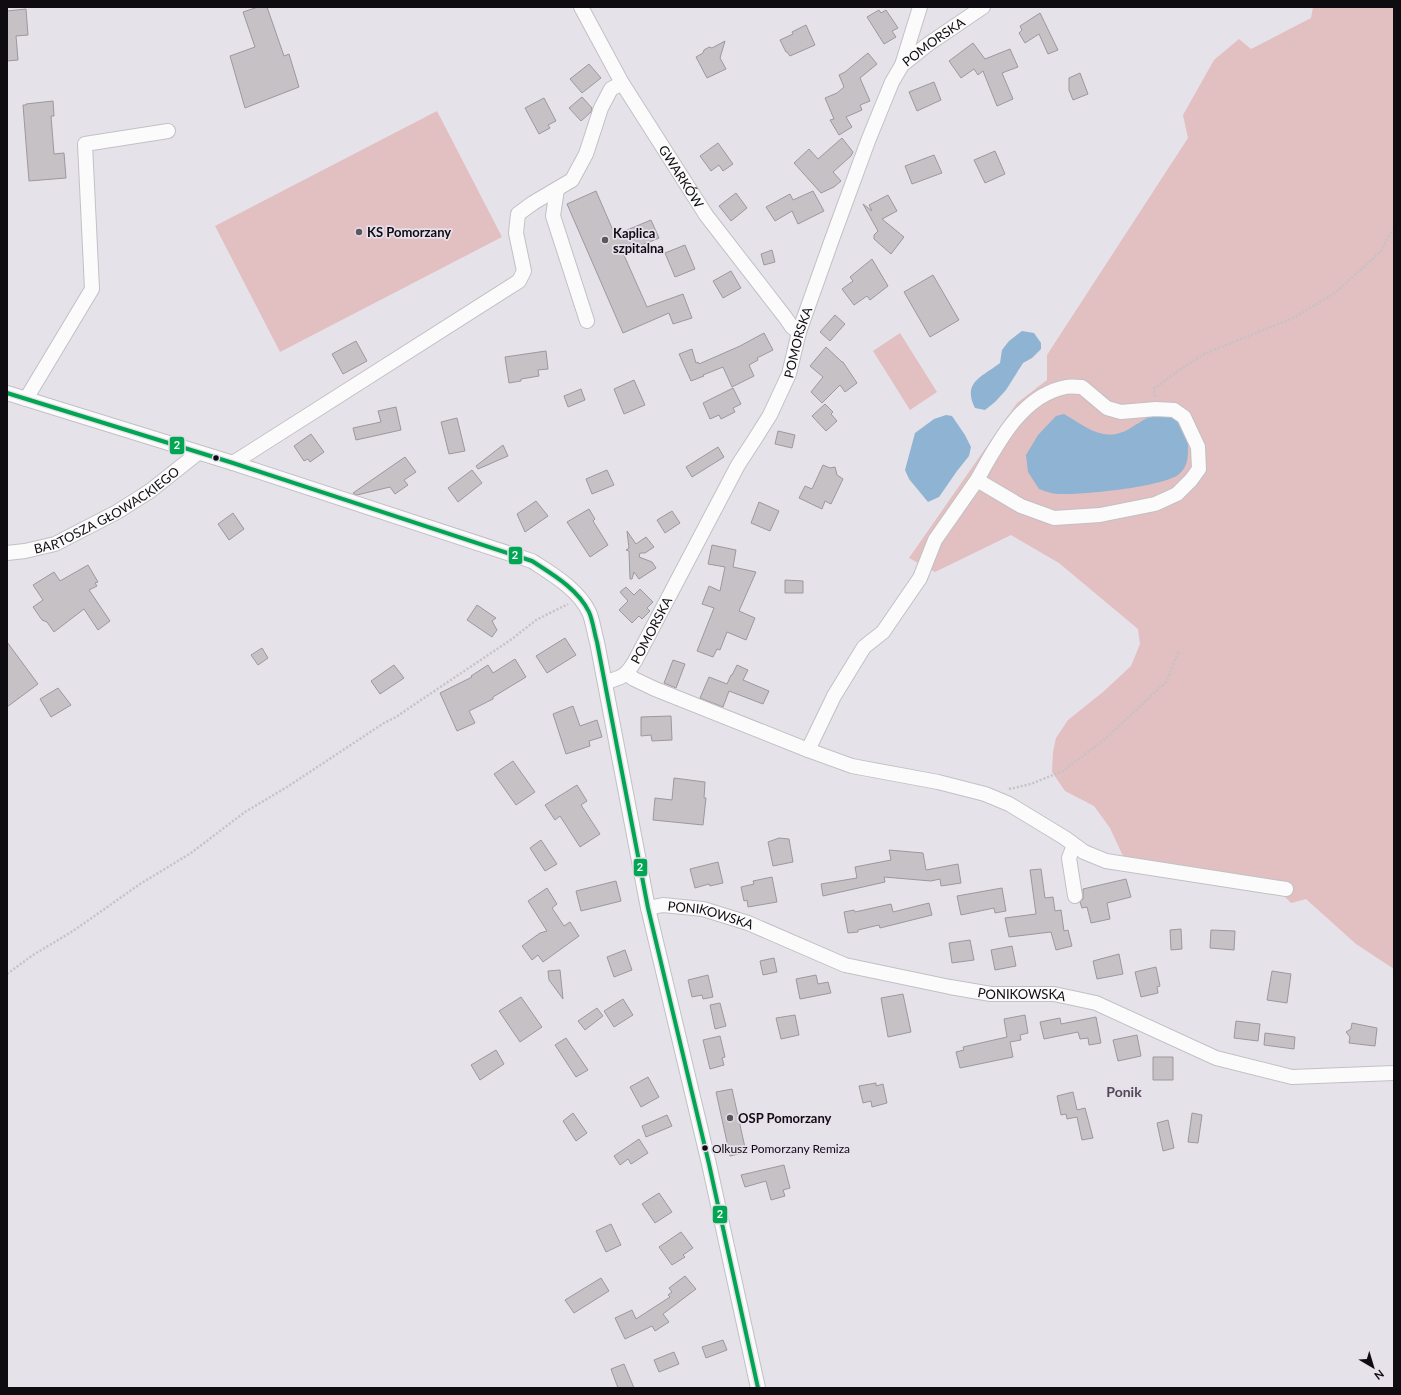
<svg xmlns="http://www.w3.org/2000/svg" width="1401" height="1395" font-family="Lato,sans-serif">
<rect width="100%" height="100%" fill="#e6e2e9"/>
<!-- green -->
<path fill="#e2bfc0" d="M 1313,7 L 1394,7 L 1394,969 L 1356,944 L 1306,899 L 1291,903 L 1272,884 L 1123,856 L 1110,828 L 1094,806 L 1065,791 L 1052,772 L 1053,752 L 1056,738 L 1068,720 L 1103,692 L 1131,666 L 1140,644 L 1138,629 L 1059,563 L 1011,535 L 935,572 L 909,558 L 1017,403 L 1047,380 L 1047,355 L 1188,138 L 1183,115 L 1214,60 L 1239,39 L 1251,49 L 1311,18 Z
M 437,111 L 502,237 L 280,352 L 215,226 Z
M 900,333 L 937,392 L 910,410 L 873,351 Z"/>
<!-- water -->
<path fill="#8eb3d3" d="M 1022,331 L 1034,333 L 1041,343 L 1041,349 L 1032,358 L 1023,363 L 1006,390 L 995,402 L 985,410 L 975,408 C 962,382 982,377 1000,363 L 1002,350 L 1009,341 Z
M 1064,414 C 1080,423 1097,438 1116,434 C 1138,430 1152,402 1177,421 C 1188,430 1188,438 1188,451 C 1188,460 1186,469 1178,475 C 1161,487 1082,495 1059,494 C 1052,494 1045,491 1039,489 L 1028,472 L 1026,455 L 1038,435 L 1056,416 Z
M 946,415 L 952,416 L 965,435 L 971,447 L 969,456 L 957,471 L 939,497 L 928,502 L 909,479 L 905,470 L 915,433 L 934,419 Z"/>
<!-- building -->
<path fill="#c6c1c5" stroke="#9d989d" d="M 258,7 L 267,7 L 284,56 L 289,54 L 299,87 L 245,108 L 230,56 L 255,47 L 243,12 Z
M 26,9 L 28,35 L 16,36 L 18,60 L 7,61 L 7,11 Z
M 879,10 L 881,13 L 886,10 L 898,28 L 892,31 L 896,37 L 884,44 L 867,17 Z
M 1040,13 L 1058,50 L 1048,54 L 1039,34 L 1025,43 L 1019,33 L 1022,30 L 1020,26 Z
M 806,25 L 815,45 L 790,56 L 787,52 L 786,52 L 780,40 L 793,34 L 792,32 Z
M 725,41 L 720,58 L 726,69 L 707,78 L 696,57 L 703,53 L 704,50 L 709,47 L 712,48 Z
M 973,43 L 985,59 L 1010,49 L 1018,67 L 1002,73 L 1013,99 L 997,106 L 983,71 L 978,75 L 974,69 L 961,78 L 949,61 Z
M 868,53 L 877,64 L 860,78 L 870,101 L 860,105 L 862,110 L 846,117 L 852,127 L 839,135 L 830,120 L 834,119 L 825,98 L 837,93 L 844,87 L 839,75 L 845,72 Z
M 589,64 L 601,78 L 582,93 L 570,79 Z
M 1080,73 L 1088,94 L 1073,100 L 1069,90 L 1069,78 Z
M 934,82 L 941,100 L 917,111 L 909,92 Z
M 582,97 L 592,108 L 591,112 L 581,121 L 569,108 Z
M 544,98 L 556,121 L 548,125 L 550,128 L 539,134 L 525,108 Z
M 53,101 L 54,116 L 51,116 L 54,154 L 64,153 L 66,178 L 29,181 L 23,105 L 26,105 L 26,104 Z
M 842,138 L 853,152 L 851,156 L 833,172 L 841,181 L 834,187 L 821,193 L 794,163 L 809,149 L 818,159 Z
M 718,143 L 733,164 L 723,171 L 719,165 L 711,171 L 700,156 Z
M 995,151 L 1005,174 L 985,183 L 974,160 Z
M 934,155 L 942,173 L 912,184 L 905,166 Z
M 596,191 L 615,235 L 651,220 L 659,238 L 623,253 L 647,307 L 683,294 L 692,318 L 673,324 L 669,313 L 623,333 L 567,204 Z
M 813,191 L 824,211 L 798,224 L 792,211 L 775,221 L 766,207 L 790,194 L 793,200 Z
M 736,193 L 747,208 L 731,221 L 719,206 Z
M 888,195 L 897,211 L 882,219 L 904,237 L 891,254 L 874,239 L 874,235 L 878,231 L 863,204 L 872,211 L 869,205 Z
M 685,245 L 695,269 L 675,277 L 665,253 Z
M 772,250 L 775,262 L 764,265 L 761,254 Z
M 872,259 L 888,286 L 870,300 L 867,296 L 854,305 L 842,289 L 853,281 L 850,277 Z
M 731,271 L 741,288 L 723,298 L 713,281 Z
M 933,275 L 959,320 L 930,337 L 904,292 Z
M 835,315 L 845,324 L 830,341 L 820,332 Z
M 764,333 L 773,350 L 757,358 L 758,360 L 749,365 L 754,376 L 732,387 L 723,367 L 703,375 L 704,376 L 691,381 L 679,354 L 692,349 L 696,363 L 698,362 L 699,364 L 740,346 Z
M 356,341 L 367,361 L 343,374 L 332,354 Z
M 826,347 L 842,362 L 843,362 L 857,383 L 845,392 L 840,385 L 822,403 L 811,392 L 823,377 L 810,366 Z
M 546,351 L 548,369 L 538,370 L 539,376 L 521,379 L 521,381 L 509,383 L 505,357 Z
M 634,380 L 645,405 L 624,414 L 614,389 Z
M 733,388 L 741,404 L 733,408 L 735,412 L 721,419 L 719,415 L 710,419 L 703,403 Z
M 581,389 L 585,400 L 568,407 L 564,396 Z
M 825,404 L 833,412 L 831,414 L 837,421 L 826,431 L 812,416 Z
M 396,407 L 401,430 L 356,440 L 353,428 L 381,422 L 378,411 Z
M 457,418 L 465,451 L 449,454 L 441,422 Z
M 778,431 L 795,435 L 792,448 L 775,444 Z
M 311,434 L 324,452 L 310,462 L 308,459 L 304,461 L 294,446 Z
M 503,445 L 508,456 L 478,469 L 476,466 Z
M 718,447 L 724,457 L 692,477 L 686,467 Z
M 405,457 L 416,472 L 404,480 L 408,485 L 395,494 L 390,487 L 357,495 L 353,493 Z
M 823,465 L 830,468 L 835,467 L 837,475 L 843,479 L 831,504 L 825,501 L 822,509 L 799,498 L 805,486 L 812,489 Z
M 472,470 L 482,483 L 458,502 L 448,488 Z
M 607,470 L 614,485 L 592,494 L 586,479 Z
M 536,501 L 548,516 L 525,532 L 517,514 Z
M 759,502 L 779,511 L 770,531 L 751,523 Z
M 589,509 L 595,519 L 593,521 L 608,545 L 590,557 L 567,522 Z
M 672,511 L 680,523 L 665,533 L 657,520 Z
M 233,513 L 244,529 L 229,540 L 218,524 Z
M 627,531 L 636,544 L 646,537 L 654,547 L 645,553 L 640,553 L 639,557 L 652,562 L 656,568 L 639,579 L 634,572 L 632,579 L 630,579 L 629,551 L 626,550 L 629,548 Z
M 712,545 L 736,550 L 733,567 L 756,572 L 739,611 L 755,618 L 746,640 L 727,632 L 720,650 L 717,649 L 713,657 L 697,651 L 714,608 L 702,604 L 709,586 L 720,591 L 725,567 L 708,564 Z
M 88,565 L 98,582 L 95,583 L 97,586 L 89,590 L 110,621 L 98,630 L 84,609 L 54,632 L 47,622 L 42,620 L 33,607 L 43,600 L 33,585 L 54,572 L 60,581 Z
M 785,580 L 803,581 L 803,593 L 785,593 Z
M 626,587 L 634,595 L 640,589 L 653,602 L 647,608 L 650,611 L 642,619 L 639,616 L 632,623 L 619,610 L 628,601 L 620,592 Z
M 477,605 L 496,618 L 492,621 L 497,630 L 492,637 L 467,620 Z
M 565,638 L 576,655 L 547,673 L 536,656 Z
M 7,642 L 38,684 L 7,707 Z
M 262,648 L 268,658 L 258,665 L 251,655 Z
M 515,659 L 526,677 L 493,697 L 493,699 L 469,711 L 475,723 L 457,731 L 440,693 L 472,677 L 471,676 L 488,665 L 493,673 Z
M 673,660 L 685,664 L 676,688 L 664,683 Z
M 394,665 L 404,678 L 380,694 L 371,681 Z
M 737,665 L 748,670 L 743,680 L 769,691 L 763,704 L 729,691 L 723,707 L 700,698 L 709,677 L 727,684 L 731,675 L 732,675 Z
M 58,688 L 71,705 L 51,717 L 40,699 Z
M 573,706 L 580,726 L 597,720 L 602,737 L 589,741 L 590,746 L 566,754 L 553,714 Z
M 671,716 L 672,740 L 652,741 L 651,735 L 641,736 L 641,717 Z
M 513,761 L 535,792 L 516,805 L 494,774 Z
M 674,778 L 705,782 L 704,798 L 706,798 L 703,825 L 653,820 L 655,798 L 672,800 Z
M 577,785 L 587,801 L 581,805 L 600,834 L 580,847 L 560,816 L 555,820 L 545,805 Z
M 779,838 L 789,839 L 793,862 L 773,866 L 768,842 Z
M 541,840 L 557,864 L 545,871 L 530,848 Z
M 889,850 L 923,853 L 926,870 L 958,864 L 961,883 L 941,886 L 940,879 L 931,881 L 884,877 L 885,882 L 823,896 L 821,884 L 857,878 L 855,867 L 891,860 Z
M 718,862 L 723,883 L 710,886 L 709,884 L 695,888 L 690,869 Z
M 1041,869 L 1045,898 L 1053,897 L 1055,911 L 1061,910 L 1064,931 L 1068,930 L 1072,946 L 1056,950 L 1051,932 L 1009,937 L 1005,918 L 1036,914 L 1030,870 Z
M 772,877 L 777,902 L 748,907 L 747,900 L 744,901 L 741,887 L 754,884 L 753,881 Z
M 1126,879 L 1131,897 L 1107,903 L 1110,919 L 1091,923 L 1087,907 L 1082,908 L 1080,902 L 1083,899 L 1083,889 Z
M 616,881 L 621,901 L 581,911 L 576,891 Z
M 547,888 L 557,904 L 552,908 L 564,926 L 570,922 L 579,936 L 543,962 L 538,955 L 532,960 L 522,946 L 540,933 L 547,931 L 528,901 Z
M 1002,888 L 1006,911 L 995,913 L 994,908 L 961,915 L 957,896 Z
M 929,903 L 932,915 L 880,928 L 879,925 L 858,930 L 858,932 L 848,933 L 844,912 L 854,910 L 855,912 L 891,904 L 893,912 Z
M 1181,929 L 1182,949 L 1171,950 L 1170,930 Z
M 1211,930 L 1235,931 L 1234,950 L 1210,948 Z
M 970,940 L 974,960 L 952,963 L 949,943 Z
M 1012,946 L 1016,966 L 995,970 L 991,950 Z
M 625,950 L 632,970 L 614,977 L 607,957 Z
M 1119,954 L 1123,974 L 1097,979 L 1093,961 Z
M 774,958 L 777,972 L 763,975 L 760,961 Z
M 1156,967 L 1160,986 L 1157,987 L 1158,993 L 1141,997 L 1135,972 Z
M 560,970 L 563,999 L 549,980 L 548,971 Z
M 1272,971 L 1291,974 L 1287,1003 L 1267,1000 Z
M 708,975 L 713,997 L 703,999 L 702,995 L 692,997 L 688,980 Z
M 816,975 L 818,984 L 828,982 L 831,993 L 800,999 L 796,979 Z
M 903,994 L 911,1032 L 888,1037 L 881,998 Z
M 521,997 L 542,1027 L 520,1042 L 499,1011 Z
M 623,999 L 633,1015 L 614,1027 L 604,1011 Z
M 720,1003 L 726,1026 L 715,1029 L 710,1005 Z
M 597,1008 L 603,1016 L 585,1030 L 578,1021 Z
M 795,1015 L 799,1035 L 781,1039 L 776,1018 Z
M 1025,1015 L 1028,1033 L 1020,1035 L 1021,1040 L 1010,1042 L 1013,1057 L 960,1068 L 956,1052 L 964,1050 L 963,1047 L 1007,1037 L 1004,1019 Z
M 1096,1017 L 1101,1043 L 1089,1045 L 1088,1038 L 1080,1039 L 1078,1032 L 1044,1039 L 1040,1022 L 1060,1018 L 1061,1024 Z
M 1236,1021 L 1260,1024 L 1258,1041 L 1234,1038 Z
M 1352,1023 L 1377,1028 L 1375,1046 L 1349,1043 L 1350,1037 L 1346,1032 L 1351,1029 Z
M 1265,1033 L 1295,1037 L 1294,1049 L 1264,1045 Z
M 1137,1035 L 1141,1056 L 1118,1061 L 1113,1040 Z
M 720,1036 L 725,1057 L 722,1058 L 724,1065 L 710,1069 L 703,1040 Z
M 566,1038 L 588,1070 L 576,1077 L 555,1045 Z
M 496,1050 L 504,1064 L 480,1080 L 471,1065 Z
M 1153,1057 L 1173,1057 L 1173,1080 L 1153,1080 Z
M 648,1077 L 659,1097 L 641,1107 L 630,1087 Z
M 876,1083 L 876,1086 L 883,1084 L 887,1103 L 872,1107 L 871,1101 L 863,1103 L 859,1086 Z
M 732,1089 L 746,1152 L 730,1156 L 716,1092 Z
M 1073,1092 L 1077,1110 L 1085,1108 L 1093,1138 L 1082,1140 L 1077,1117 L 1067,1119 L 1066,1114 L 1061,1115 L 1057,1096 Z
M 573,1113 L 587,1133 L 576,1141 L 563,1121 Z
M 1192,1113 L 1202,1115 L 1198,1143 L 1188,1142 Z
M 667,1115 L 672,1126 L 646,1137 L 642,1126 Z
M 1168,1120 L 1174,1148 L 1163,1151 L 1157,1123 Z
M 639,1139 L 648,1153 L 631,1164 L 628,1159 L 620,1165 L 614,1156 Z
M 784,1165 L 790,1188 L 783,1190 L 785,1196 L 771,1200 L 766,1181 L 745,1187 L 741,1175 Z
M 659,1193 L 672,1212 L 655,1223 L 642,1204 Z
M 611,1224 L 621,1245 L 606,1252 L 596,1231 Z
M 681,1232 L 693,1248 L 683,1255 L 685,1257 L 672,1265 L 659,1247 Z
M 685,1276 L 696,1289 L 663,1314 L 669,1322 L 655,1331 L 652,1326 L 625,1339 L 615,1318 L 632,1310 L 636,1319 L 670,1297 L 668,1295 L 672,1292 L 669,1288 Z
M 601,1278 L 609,1291 L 574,1313 L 565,1300 Z
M 723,1340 L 727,1350 L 706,1358 L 702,1347 Z
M 674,1352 L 679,1364 L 659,1372 L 654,1360 Z
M 624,1364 L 634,1388 L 618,1388 L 611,1369 Z"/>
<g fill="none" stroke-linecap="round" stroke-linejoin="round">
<defs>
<g id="minor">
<path id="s1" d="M 581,7 L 622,83 L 706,215 L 785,317 L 792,327 L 799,332"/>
<path d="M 902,65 L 920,7"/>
<path d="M 557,189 L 553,216 L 587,321"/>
<path d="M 7,393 L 233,463 L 532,561 C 552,574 578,589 589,612 C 593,621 594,632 597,642 L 648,908 L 709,1164 L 758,1388"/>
<path d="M 26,399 L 92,289 L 85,144 L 168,131"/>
<path d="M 233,463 L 519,281 L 524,271 L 516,233 L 518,214 L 533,203 L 572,180 L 586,154 L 601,108 L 611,89 L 622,83"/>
<path id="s2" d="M 7,553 L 25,551 L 55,544 L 117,512 L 150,491 L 198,453"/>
<path d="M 627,674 L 634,679 L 655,689 L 808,750 L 852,766 L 938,782 L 985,794 L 1009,804 L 1065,838 L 1084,852 L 1106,861 L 1286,889"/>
<path id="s3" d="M 605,682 C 622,678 626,676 635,661 L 738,465 L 753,442 L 770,415 L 789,374 L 799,332 L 831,242 L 868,141 L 892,82 L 902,65 L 927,45 L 983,7"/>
<path d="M 808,750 L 834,696 L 864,647 L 883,632 L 920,578 L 935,540 L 977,480 L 1021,506 L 1054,518 L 1100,515 L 1155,504 L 1177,494 L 1191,480 L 1199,469 L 1198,447 L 1184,417 L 1174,410 L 1156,409 L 1121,412 L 1107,408 L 1082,387 C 1077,387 1071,386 1066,387 C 1022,395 997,444 977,480"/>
<path d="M 1074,845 L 1069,858 L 1075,896"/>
<path id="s4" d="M 648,908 L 663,905 L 703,909 L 748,923 L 845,965 L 950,987 L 991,994 L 1054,994 L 1096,1003 L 1216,1058 L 1292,1077 L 1394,1073"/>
</g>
</defs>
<!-- minor casing -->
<use href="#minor" stroke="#c3c0c5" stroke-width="16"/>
<!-- path -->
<path stroke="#c4c3c5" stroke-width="2.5" stroke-dasharray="2 2" stroke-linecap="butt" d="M 1155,397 L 1154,389 L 1175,373 L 1204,354 L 1295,317 L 1335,293 L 1381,251 L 1394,227
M 1009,789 L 1031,784 L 1063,771 L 1105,739 L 1166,682 L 1179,651
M 7,974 L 33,955 L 73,931 L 140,884 L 191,853 L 245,812 L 287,787 L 384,723 L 396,717 L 421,700 L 512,639 L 536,620 L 568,604"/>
<!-- minor -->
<use href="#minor" stroke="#fbfbfc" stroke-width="14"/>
<defs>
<path id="bus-1" d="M 7,393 L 233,463 L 532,561 C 552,574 578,589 589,612 C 593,621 594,632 597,642 L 648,908 L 709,1164 L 758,1388"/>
</defs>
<!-- bus-1 casing -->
<use href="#bus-1" stroke="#e7dfec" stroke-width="7"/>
<!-- bus-1 -->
<use href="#bus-1" stroke="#00a651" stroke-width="4"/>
</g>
<!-- markers -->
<g fill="#5a575d" stroke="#e7dfec" stroke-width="1.5">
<circle cx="359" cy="232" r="4"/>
<circle cx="605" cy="240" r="4"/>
<circle cx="730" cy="1118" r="4"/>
</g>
<g fill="#0f0c11" stroke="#e7dfec" stroke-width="1.5">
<circle cx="216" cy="458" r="3.5"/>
<circle cx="705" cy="1148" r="3.5"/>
</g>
<g text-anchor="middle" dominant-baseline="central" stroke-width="3.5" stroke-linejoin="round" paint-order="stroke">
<!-- bus labels -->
<g font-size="12" fill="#0f0c11" stroke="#e7dfec" text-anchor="start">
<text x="712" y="1148">Olkusz Pomorzany Remiza</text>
</g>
<!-- street labels -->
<g font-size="13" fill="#0f0c11" stroke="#e7dfec">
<text stroke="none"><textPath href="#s3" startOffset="733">POMORSKA</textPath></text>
<text stroke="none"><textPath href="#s1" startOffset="197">GWARKÓW</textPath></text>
<text stroke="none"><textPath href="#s3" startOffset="397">POMORSKA</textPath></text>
<text stroke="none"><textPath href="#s2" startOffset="110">BARTOSZA GŁOWACKIEGO</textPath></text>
<text stroke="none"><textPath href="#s3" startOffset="73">POMORSKA</textPath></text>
<text stroke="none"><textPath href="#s4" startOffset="64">PONIKOWSKA</textPath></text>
<text stroke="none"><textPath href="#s4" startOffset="388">PONIKOWSKA</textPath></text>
</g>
<!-- poi labels -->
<g font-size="13" font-weight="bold" fill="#0f0c11" stroke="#e7dfec" text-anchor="start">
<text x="367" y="232">KS Pomorzany</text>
<text x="613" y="233">Kaplica<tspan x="613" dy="15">szpitalna</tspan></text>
<text x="738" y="1118">OSP Pomorzany</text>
</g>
<!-- neighbourhood labels -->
<g font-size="14" font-weight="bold" fill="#514a55" stroke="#e7dfec">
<text x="1124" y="1091">Ponik</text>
</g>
</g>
<g stroke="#e7dfec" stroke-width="1.5">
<rect x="169" y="436" width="16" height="19" rx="4" fill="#00a651"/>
<rect x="508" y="546" width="15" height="19" rx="4" fill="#00a651"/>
<rect x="633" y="858" width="15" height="19" rx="4" fill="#00a651"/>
<rect x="712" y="1205" width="16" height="19" rx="4" fill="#00a651"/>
</g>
<g font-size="11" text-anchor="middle" font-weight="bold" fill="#fff">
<text x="177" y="449">2</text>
<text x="515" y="559">2</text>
<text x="640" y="871">2</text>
<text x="720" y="1218">2</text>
</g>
<!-- border -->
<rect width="1401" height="1395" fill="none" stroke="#0f0c11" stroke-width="16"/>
<!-- north arrow -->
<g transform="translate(1373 1367) rotate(142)" stroke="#e7dfec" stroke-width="3" paint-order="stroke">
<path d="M0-3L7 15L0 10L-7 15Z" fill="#0f0c11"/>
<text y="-6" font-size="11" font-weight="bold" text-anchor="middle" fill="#0f0c11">N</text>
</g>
</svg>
